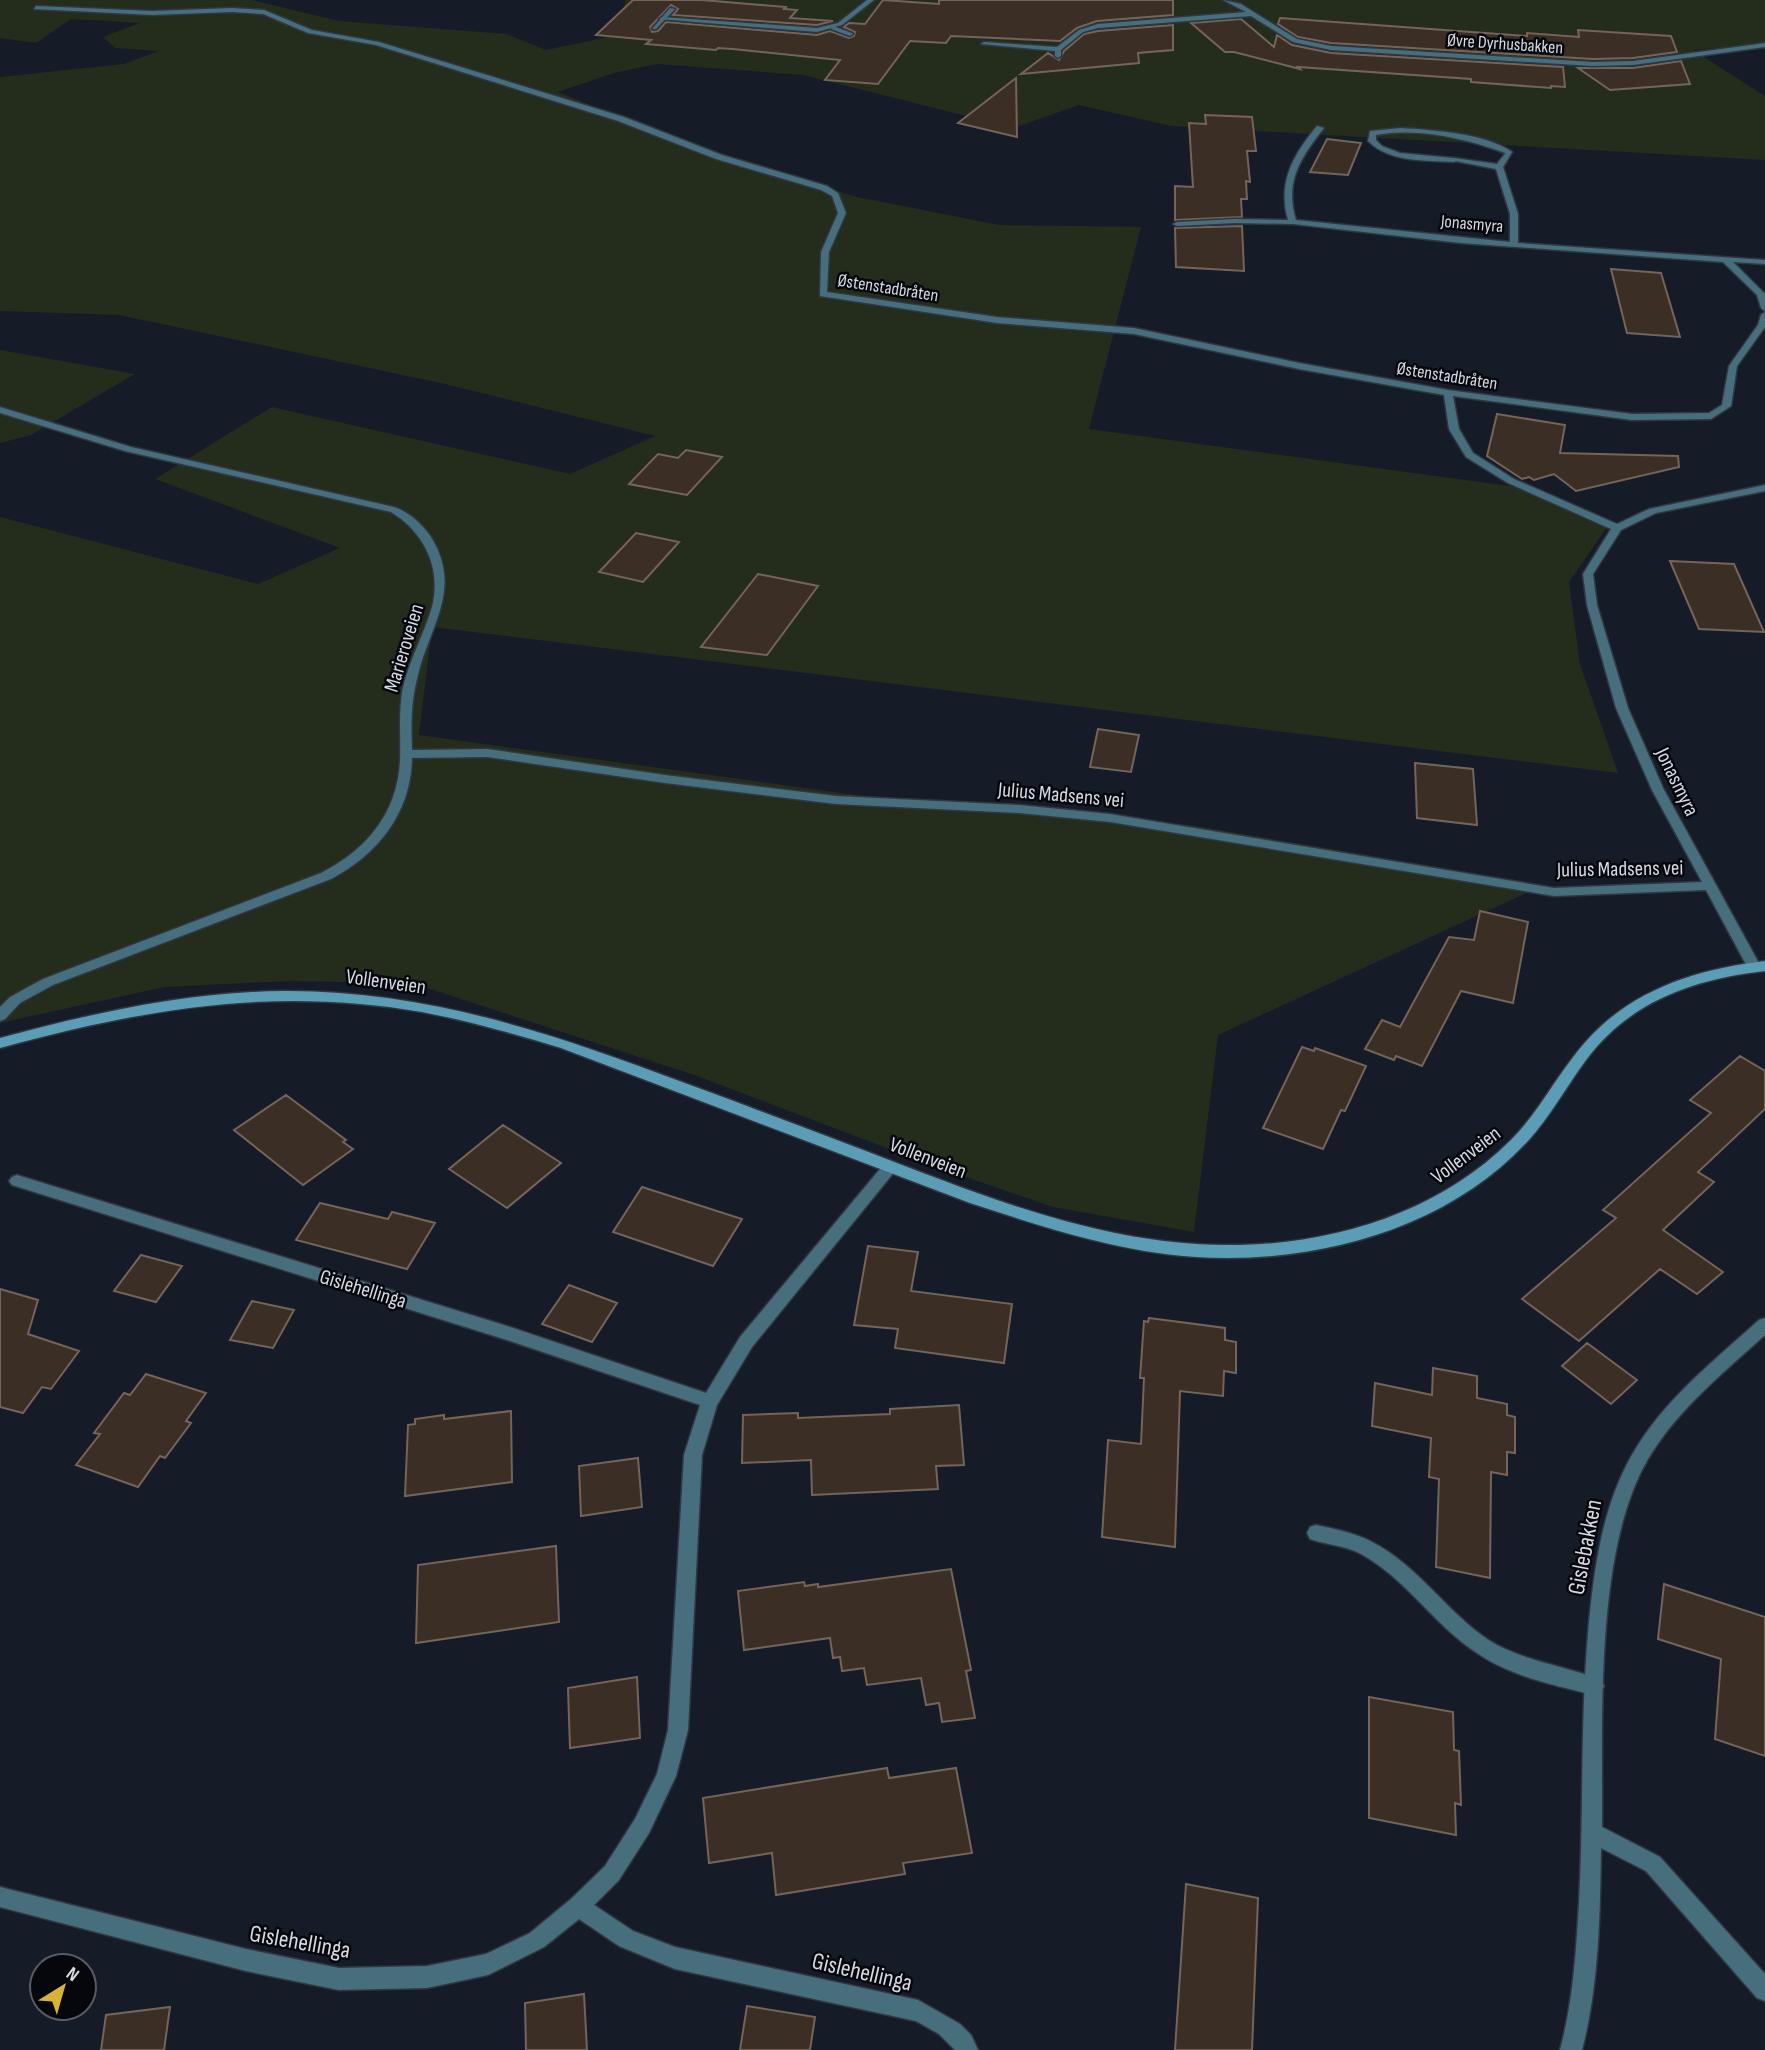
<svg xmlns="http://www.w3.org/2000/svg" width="1765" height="2050" font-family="'Sofia Sans Condensed',sans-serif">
<rect width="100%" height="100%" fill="#151c28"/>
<!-- green -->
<path fill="#242c1b" d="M 0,0 L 252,0 L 339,21 L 507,34 L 546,50 L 622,34 L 625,0 L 1765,0 L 1765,44 L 1693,50 L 1765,96 L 1765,160 L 1171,126 L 1079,105 L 1014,128 L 803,75 L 657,64 L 614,73 L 558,92 L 701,150 L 857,197 L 999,225 L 1141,227 L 1089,429 L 1517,487 L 1607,527 L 1569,582 L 1580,664 L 1618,773 L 432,627 L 419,735 L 871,797 L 1189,825 L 1544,885 L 1218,1035 L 1194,1232 L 1053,1207 L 937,1167 L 694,1075 L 412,983 L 289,981 L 164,987 L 0,1023 L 0,517 L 258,584 L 340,548 L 155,479 L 272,407 L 570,474 L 655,436 L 445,384 L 119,315 L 0,311 L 0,77 L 124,64 L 159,51 L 115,48 L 103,37 L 140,23 L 71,19 L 36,43 L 0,38 Z
M 0,350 L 135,374 L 31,435 L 0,443 Z"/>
<!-- building -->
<path fill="#3b2e25" stroke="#74645a" stroke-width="2" d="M 633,0 L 702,0 L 786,7 L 784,9 L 797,10 L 790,18 L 833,21 L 817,25 L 673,15 L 678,9 L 671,5 L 650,27 L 652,32 L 658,31 L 666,22 L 817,35 L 830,31 L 849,38 L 854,36 L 855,32 L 844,27 L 849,23 L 865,24 L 883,0 L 939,4 L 939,0 L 1173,0 L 1173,15 L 1097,21 L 1077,28 L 1060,41 L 951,36 L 946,43 L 910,41 L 878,84 L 825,80 L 840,60 L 733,49 L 718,48 L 716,50 L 646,44 L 651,40 L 596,35 Z
M 1280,18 L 1527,36 L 1527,33 L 1579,37 L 1578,30 L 1671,36 L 1677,52 L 1633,58 L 1593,59 L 1331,43 L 1298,37 L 1278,24 Z
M 1241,19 L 1274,47 L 1277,35 L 1292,45 L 1331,53 L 1563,67 L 1565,87 L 1551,86 L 1551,88 L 1471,82 L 1471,79 L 1298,67 L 1300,69 L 1234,52 L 1225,52 L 1191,23 Z
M 1173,25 L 1173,50 L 1138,53 L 1139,63 L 1021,74 L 1048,53 L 1059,60 L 1064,51 L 1084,34 L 1098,31 Z
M 1681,61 L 1690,84 L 1610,90 L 1578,68 L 1633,68 Z
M 1016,78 L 1017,137 L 958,123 Z
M 1205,115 L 1252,117 L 1256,151 L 1247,151 L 1250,182 L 1246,181 L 1247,199 L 1241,199 L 1242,217 L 1175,220 L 1175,186 L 1193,187 L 1189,123 L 1206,124 Z
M 1327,139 L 1361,143 L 1348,175 L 1310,172 Z
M 1242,226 L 1244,271 L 1176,267 L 1175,228 Z
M 1611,269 L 1661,273 L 1680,337 L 1627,333 Z
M 1497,414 L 1565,425 L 1560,453 L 1678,456 L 1679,467 L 1576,491 L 1554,474 L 1534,480 L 1529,477 L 1522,479 L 1487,456 Z
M 686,450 L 722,457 L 687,495 L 629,484 L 658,454 L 678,458 Z
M 636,533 L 679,542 L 643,582 L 599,572 Z
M 1670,561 L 1734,564 L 1764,632 L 1699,629 Z
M 758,574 L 818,586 L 767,655 L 701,647 Z
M 1098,729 L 1139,735 L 1131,772 L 1090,767 Z
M 1415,763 L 1473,769 L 1477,825 L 1417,818 Z
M 1480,911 L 1528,922 L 1513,1003 L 1461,991 L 1422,1066 L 1396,1056 L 1394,1060 L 1365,1049 L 1382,1020 L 1400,1027 L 1449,937 L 1474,940 Z
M 1302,1047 L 1314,1051 L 1315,1048 L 1366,1066 L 1345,1111 L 1341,1110 L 1323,1149 L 1263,1128 Z
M 1740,1056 L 1765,1071 L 1765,1109 L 1698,1172 L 1714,1182 L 1663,1230 L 1723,1272 L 1697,1294 L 1660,1269 L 1579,1341 L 1522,1299 L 1616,1218 L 1603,1210 L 1711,1113 L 1690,1100 Z
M 286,1095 L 346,1140 L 343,1142 L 353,1149 L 303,1185 L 234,1130 Z
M 503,1125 L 561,1163 L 507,1208 L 449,1169 Z
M 642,1187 L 742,1219 L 713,1266 L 613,1232 Z
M 320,1203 L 388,1219 L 392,1212 L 435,1223 L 407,1269 L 296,1240 Z
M 868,1246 L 918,1252 L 911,1291 L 1012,1304 L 1004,1363 L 895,1348 L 898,1329 L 854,1325 Z
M 141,1255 L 182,1266 L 156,1302 L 114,1291 Z
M 569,1285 L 617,1303 L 592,1342 L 542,1324 Z
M 0,1289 L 38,1300 L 28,1334 L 79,1351 L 51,1389 L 42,1387 L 23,1413 L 0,1407 Z
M 252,1301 L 294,1310 L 273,1348 L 230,1340 Z
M 1149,1318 L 1225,1328 L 1225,1340 L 1236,1342 L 1236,1373 L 1224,1371 L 1223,1396 L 1180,1391 L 1175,1547 L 1102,1537 L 1108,1440 L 1141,1444 L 1144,1378 L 1140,1378 L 1144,1321 L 1148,1322 Z
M 1587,1343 L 1637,1380 L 1611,1404 L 1562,1366 Z
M 1433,1368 L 1477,1376 L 1477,1398 L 1507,1404 L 1507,1415 L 1515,1417 L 1515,1453 L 1507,1452 L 1507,1475 L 1491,1472 L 1490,1578 L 1436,1567 L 1439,1479 L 1429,1477 L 1431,1438 L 1372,1426 L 1375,1383 L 1432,1395 Z
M 146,1374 L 206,1393 L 186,1421 L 191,1423 L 165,1458 L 160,1456 L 138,1487 L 76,1465 L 100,1434 L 94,1433 L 124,1393 L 130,1395 Z
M 959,1405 L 964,1465 L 936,1466 L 938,1489 L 812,1495 L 811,1460 L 742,1463 L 743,1415 L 798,1413 L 798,1418 L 890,1414 L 890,1409 Z
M 511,1411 L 512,1482 L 405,1496 L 408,1425 L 415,1424 L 415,1419 L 444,1415 L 444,1419 Z
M 638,1458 L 642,1507 L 581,1516 L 579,1466 Z
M 556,1546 L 559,1622 L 416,1643 L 418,1565 Z
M 951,1569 L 971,1670 L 966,1671 L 975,1718 L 942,1722 L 939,1703 L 926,1705 L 921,1678 L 867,1685 L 864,1668 L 842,1671 L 840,1657 L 833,1658 L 830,1638 L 744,1650 L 738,1591 L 804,1582 L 805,1586 L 818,1584 L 818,1587 Z
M 1664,1584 L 1765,1617 L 1765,1756 L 1715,1739 L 1721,1659 L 1658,1639 Z
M 637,1677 L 640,1738 L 570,1748 L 568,1688 Z
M 1369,1697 L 1453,1712 L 1454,1750 L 1459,1751 L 1461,1805 L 1455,1803 L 1456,1835 L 1369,1818 Z
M 887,1768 L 889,1778 L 956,1768 L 972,1853 L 903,1863 L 905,1874 L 776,1895 L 772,1853 L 709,1863 L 703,1798 Z
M 1186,1884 L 1258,1898 L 1252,2050 L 1175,2050 Z
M 584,1994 L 587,2050 L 526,2050 L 525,2003 Z
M 747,2006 L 815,2017 L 810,2050 L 740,2050 Z
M 170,2007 L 164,2050 L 101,2050 L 106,2015 Z"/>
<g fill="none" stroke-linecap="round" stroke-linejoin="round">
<defs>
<path id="service" d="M 670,8 L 675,9 L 656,29 L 652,29 Z
M 833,26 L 852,33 L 853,34 L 850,36 L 831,29 Z
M 1401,128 C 1433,130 1485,133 1512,152 L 1508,154 C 1468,139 1419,127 1376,135 L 1376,140 L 1382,146 L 1400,153 L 1454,158 L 1458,160 L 1454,162 C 1425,160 1390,163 1368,141 L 1370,131 Z
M 1316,1525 C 1335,1529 1355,1533 1372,1542 C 1419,1566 1447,1613 1490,1641 C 1525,1662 1564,1665 1601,1680 L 1604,1686 L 1601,1692 L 1594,1695 C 1553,1685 1509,1676 1474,1651 C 1433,1623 1405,1578 1361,1554 C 1345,1545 1326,1545 1310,1539 L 1307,1533 L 1310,1527 Z"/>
<path id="minor" d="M 867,0 L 874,0 L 842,25 L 817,32 L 659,19 L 662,17 L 817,28 L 838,23 Z
M 1223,0 L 1241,4 L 1297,39 L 1331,46 L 1593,62 L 1633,61 L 1765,43 L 1765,47 L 1633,65 L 1593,66 L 1331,50 L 1293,42 L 1251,16 L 1098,28 L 1083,32 L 1061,50 L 1061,56 L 1058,58 L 1055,56 L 1055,51 L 981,44 L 984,42 L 1057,47 L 1079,30 L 1098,24 L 1246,12 Z
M 36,6 L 152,11 L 232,8 L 264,10 L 312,30 L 379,42 L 624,117 L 722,155 L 827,186 L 838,193 L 846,213 L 829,252 L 827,292 L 997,317 L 1134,328 L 1299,363 L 1448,390 L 1632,414 L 1709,413 L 1722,405 L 1729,366 L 1758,325 L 1761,315 L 1765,312 L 1765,327 L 1737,366 L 1731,406 L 1711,419 L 1632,420 L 1453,396 L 1459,429 L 1473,453 L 1514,479 L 1617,524 L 1649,509 L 1765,485 L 1765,491 L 1656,513 L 1621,530 L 1593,574 L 1597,605 L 1628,708 L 1664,790 L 1761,967 L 1754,972 L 1749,970 L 1706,890 L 1554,896 L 1110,822 L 1019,813 L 836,804 L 665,783 L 487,757 L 412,758 C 411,813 378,854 331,879 L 53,985 L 20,1003 L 5,1019 L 0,1021 L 0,1007 L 10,997 L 43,979 L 321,873 C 366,850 397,814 400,761 C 401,736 398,713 403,687 C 410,659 424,634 432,607 C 442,568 424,532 391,512 L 125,451 L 0,413 L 0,407 L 131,447 L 394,507 C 409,512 422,524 431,537 C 463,589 430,625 418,675 C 411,701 411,724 412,750 L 487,749 L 665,775 L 836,796 L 1019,805 L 1110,814 L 1554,888 L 1702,882 L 1652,790 L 1616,708 L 1587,605 L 1583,574 L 1611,529 L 1508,483 L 1466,457 L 1449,429 L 1444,395 L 1299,369 L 1134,334 L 997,323 L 820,296 L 821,252 L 838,213 L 832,196 L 821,190 L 716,159 L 618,121 L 376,45 L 308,33 L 263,14 L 232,12 L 152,15 L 34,9 Z
M 1317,126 L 1324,128 C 1301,157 1284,182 1296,220 L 1510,242 L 1510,214 L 1496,169 L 1450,160 L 1454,158 L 1497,164 L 1508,150 L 1512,152 L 1503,167 L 1518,214 L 1518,243 L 1765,260 L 1765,264 L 1733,262 L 1765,294 L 1765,311 L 1761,308 L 1757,295 L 1723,262 L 1461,243 L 1293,224 L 1235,223 L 1177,226 L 1173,224 L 1177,222 L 1235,219 L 1288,220 C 1277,182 1294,154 1317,126 Z
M 890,1161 L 895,1163 L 898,1167 L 895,1171 L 752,1347 L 717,1405 L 702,1455 L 688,1730 L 676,1776 L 649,1833 L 619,1880 L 594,1905 L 633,1931 L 675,1947 L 918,2000 L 960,2024 L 971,2035 L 978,2050 L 955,2050 L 939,2034 L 916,2021 L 675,1969 L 619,1946 L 579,1919 L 544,1947 L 488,1975 L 427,1988 L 339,1990 L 246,1971 L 0,1907 L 0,1887 L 246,1949 L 339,1968 L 427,1966 L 486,1954 L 530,1933 L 571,1899 L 605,1866 L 635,1819 L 657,1774 L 668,1730 L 684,1455 L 700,1405 L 507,1340 L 12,1185 L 9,1181 L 12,1177 L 17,1175 L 507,1326 L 706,1393 L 740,1337 L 885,1163 Z
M 1765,1318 L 1765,1335 C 1723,1373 1677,1410 1648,1459 C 1594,1551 1603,1721 1602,1827 L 1660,1857 L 1765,1974 L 1765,2001 L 1757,1998 L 1646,1871 L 1601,1848 C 1600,1915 1599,1985 1582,2050 L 1560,2050 C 1573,2002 1576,1953 1579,1903 C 1584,1810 1580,1716 1589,1622 C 1595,1561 1604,1498 1638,1445 C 1669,1396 1716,1359 1759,1320 Z"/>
<path id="secondary" d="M 1765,961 L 1765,971 C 1694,979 1630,1001 1586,1060 C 1566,1087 1550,1117 1527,1142 C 1438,1238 1291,1270 1165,1254 C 1098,1245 1034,1224 970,1203 L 561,1048 C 515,1034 469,1021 422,1012 C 273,986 143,1009 0,1048 L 0,1038 C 93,1013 186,992 283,991 C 424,990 552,1033 682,1082 C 745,1105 808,1129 871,1153 C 986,1197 1105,1246 1231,1245 C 1332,1245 1438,1213 1511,1140 C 1536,1115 1552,1084 1574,1056 C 1621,993 1690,970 1765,961 Z"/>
</defs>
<!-- service casing -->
<use href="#service" stroke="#303742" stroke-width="3"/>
<!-- minor casing -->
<use href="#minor" stroke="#303742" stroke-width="3"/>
<!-- secondary casing -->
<use href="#secondary" stroke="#303742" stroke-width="3"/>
<!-- service -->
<use href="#service" fill="#466e7c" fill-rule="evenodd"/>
<!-- minor -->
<use href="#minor" fill="#466e7c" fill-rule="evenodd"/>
<!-- secondary -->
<use href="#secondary" fill="#5b9db5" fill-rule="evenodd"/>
</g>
<g text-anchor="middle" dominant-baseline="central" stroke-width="5" stroke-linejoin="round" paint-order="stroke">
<!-- far-street labels -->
<g font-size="18" fill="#d5dae3" stroke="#05070c">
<text transform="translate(1505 44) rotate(4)">Øvre Dyrhusbakken</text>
<text transform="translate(1472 224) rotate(5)">Jonasmyra</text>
<text transform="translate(888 288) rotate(9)">Østenstadbråten</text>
<text transform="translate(1447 376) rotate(9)">Østenstadbråten</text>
</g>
<!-- street labels -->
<g font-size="21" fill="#d5dae3" stroke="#05070c">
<text transform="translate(404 648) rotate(-73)">Marieroveien</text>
<text transform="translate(1677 782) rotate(64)">Jonasmyra</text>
<text transform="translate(1061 795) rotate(5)">Julius Madsens vei</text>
<text transform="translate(1620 869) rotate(-1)">Julius Madsens vei</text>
<text transform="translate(386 982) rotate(8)">Vollenveien</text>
<text transform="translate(1466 1155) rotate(-37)">Vollenveien</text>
<text transform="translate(928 1158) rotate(21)">Vollenveien</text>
<text transform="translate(363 1289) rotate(17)">Gislehellinga</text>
</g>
<!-- near-street labels -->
<g font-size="24" fill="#d5dae3" stroke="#05070c">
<text transform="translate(1585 1547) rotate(-79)">Gislebakken</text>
<text transform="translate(300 1942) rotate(10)">Gislehellinga</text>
<text transform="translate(862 1972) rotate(13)">Gislehellinga</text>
</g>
</g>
<!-- north arrow -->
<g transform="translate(63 1987) rotate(37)"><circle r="33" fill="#05070c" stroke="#585b62" stroke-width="2"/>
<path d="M0-5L12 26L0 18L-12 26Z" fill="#dab333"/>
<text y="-10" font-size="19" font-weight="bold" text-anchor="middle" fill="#d5dae3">N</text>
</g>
</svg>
